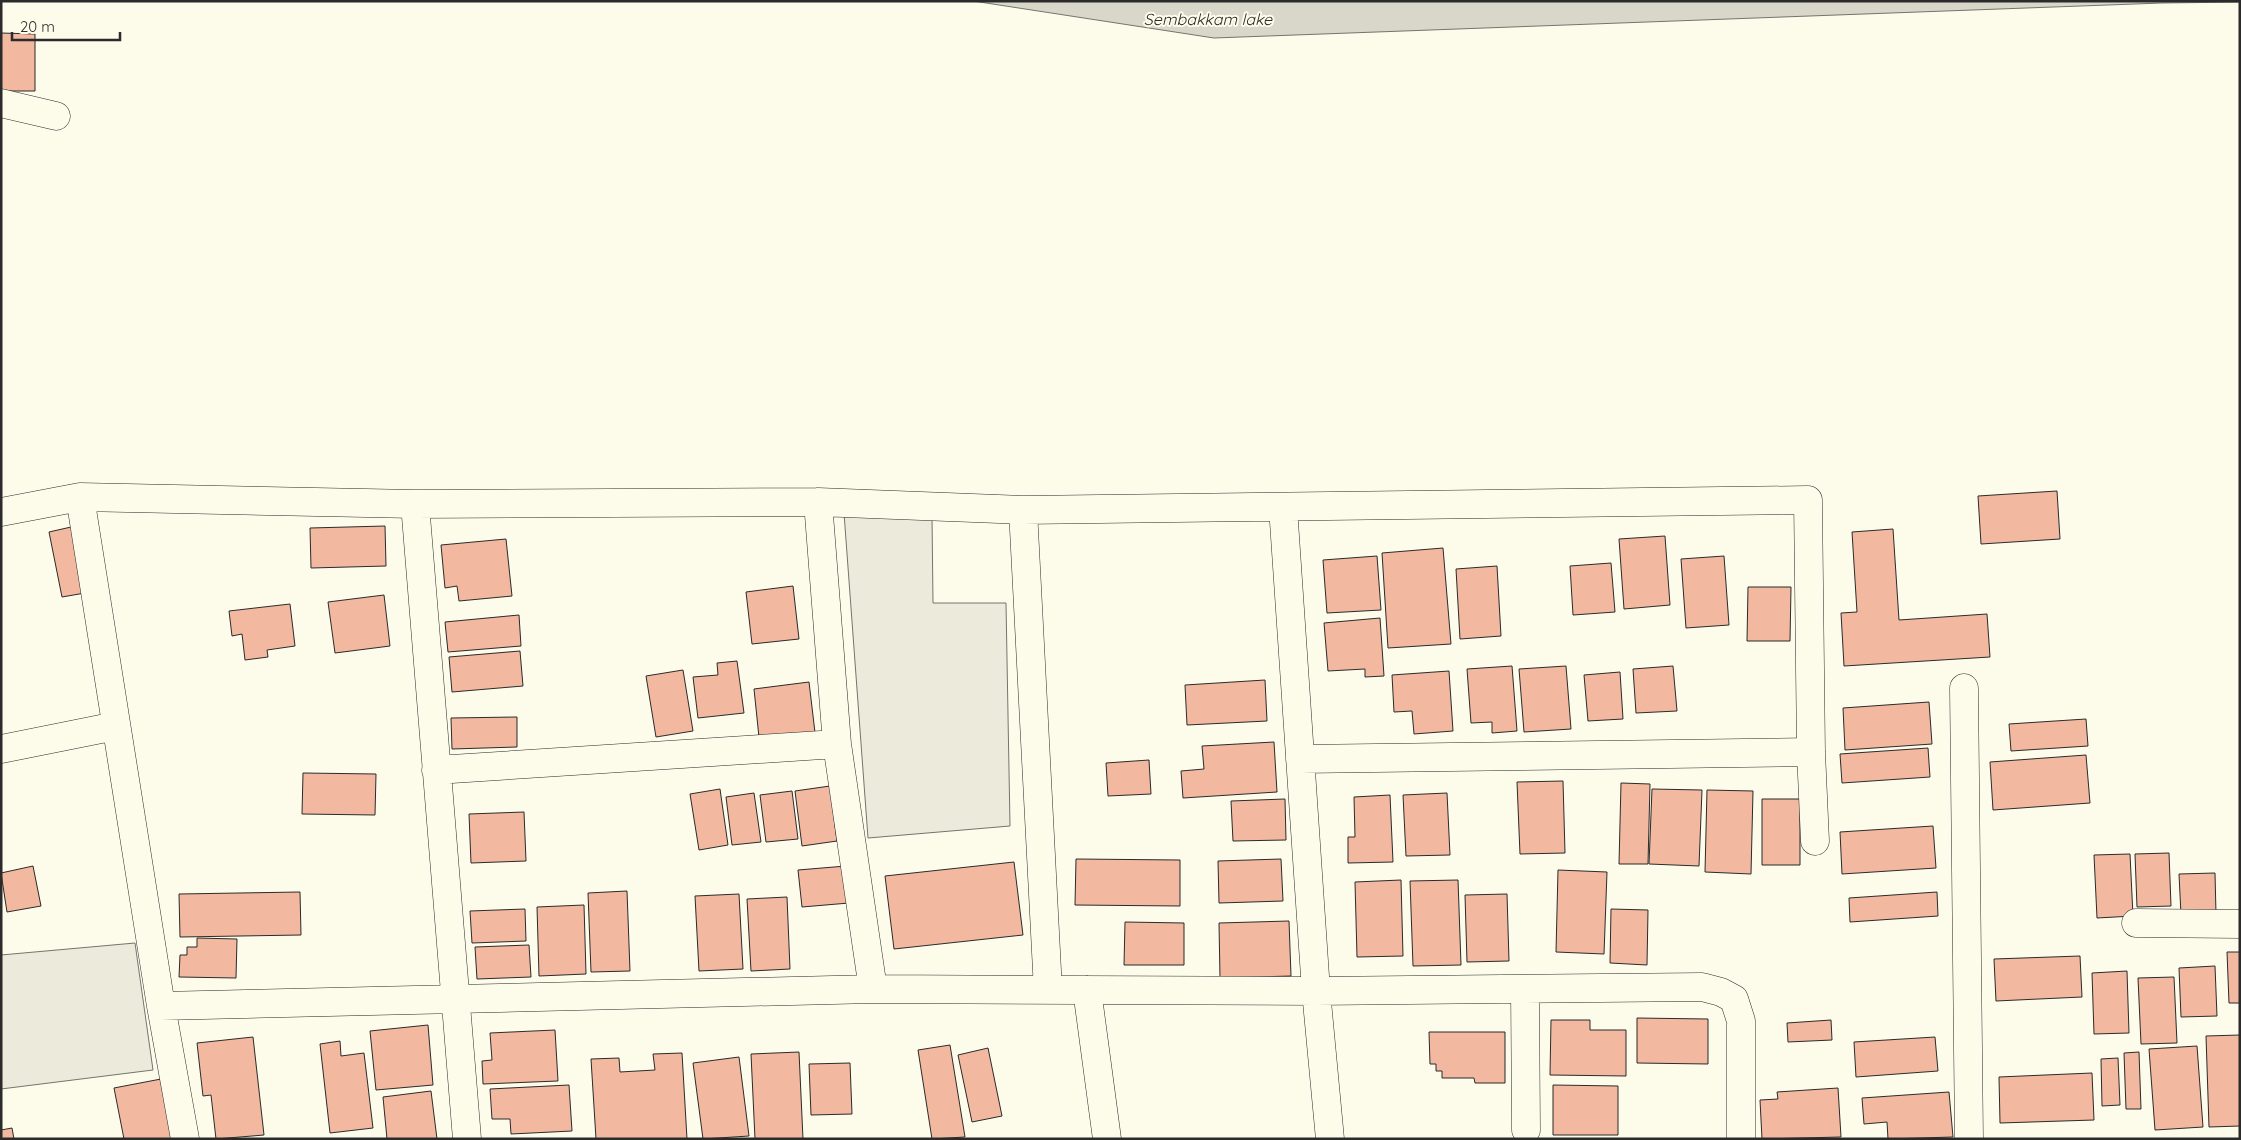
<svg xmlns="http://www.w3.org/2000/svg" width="2241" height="1140" font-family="Quicksand,sans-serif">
<rect width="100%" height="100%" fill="#fdfbea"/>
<!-- green -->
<path fill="#ecebdb" stroke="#74746e" d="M 844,513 L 932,517 L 933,603 L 1006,603 L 1010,826 L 868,838 Z
M 135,943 L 153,1070 L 1,1089 L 1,955 Z"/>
<!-- water -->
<path fill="#d8d7c9" stroke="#74746e" d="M 973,1 L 2240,1 L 2240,2 L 2162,3 L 1214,38 Z"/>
<!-- building -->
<path fill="#f2b8a0" stroke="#2b2b2b" d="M 1,33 L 35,34 L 35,91 L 1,91 Z
M 2057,491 L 2060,539 L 1981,544 L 1978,496 Z
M 385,526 L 386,566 L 311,568 L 310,528 Z
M 71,527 L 85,593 L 62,597 L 49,532 Z
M 1893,529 L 1899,620 L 1987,614 L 1990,657 L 1844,666 L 1841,613 L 1857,612 L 1852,532 Z
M 1665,536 L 1670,605 L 1624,609 L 1619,539 Z
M 506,539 L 512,596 L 459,601 L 457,586 L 445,588 L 441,545 Z
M 1443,548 L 1451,644 L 1388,648 L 1382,553 Z
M 1377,556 L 1381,610 L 1327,613 L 1323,560 Z
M 1724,556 L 1729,625 L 1686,628 L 1681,559 Z
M 1611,563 L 1615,612 L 1573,615 L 1570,566 Z
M 1497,566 L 1501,636 L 1460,639 L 1456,569 Z
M 793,586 L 799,639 L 752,644 L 746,592 Z
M 1748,587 L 1791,587 L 1790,641 L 1747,641 Z
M 384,595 L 390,646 L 335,653 L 328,602 Z
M 290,604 L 295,646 L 267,650 L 268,657 L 245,660 L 242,634 L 232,636 L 229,611 Z
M 519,615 L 521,646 L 448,652 L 445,622 Z
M 1380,618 L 1384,676 L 1365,677 L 1365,669 L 1328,671 L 1324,623 Z
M 520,651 L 523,686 L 452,692 L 449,657 Z
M 737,661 L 744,713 L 698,718 L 693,677 L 718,675 L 717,663 Z
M 1512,666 L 1517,731 L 1492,733 L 1492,722 L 1471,723 L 1467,669 Z
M 1566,666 L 1571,729 L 1524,732 L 1519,669 Z
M 1673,666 L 1677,711 L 1636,713 L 1633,669 Z
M 683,670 L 693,731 L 656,737 L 646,676 Z
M 1449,671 L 1453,731 L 1414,734 L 1412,711 L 1394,712 L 1392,675 Z
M 1620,672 L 1623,719 L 1588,721 L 1584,675 Z
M 1265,680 L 1267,721 L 1187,725 L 1185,685 Z
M 809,682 L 816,741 L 760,747 L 754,689 Z
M 1929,702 L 1932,744 L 1845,750 L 1843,708 Z
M 517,717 L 517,747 L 452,749 L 451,718 Z
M 2086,719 L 2088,746 L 2011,751 L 2009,724 Z
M 1274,742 L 1277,792 L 1183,798 L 1181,771 L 1204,769 L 1202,746 Z
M 1928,748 L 1930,777 L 1842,783 L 1840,754 Z
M 2086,755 L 2090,803 L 1993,810 L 1990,762 Z
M 1149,760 L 1151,794 L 1108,796 L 1106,763 Z
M 303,773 L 376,774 L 375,815 L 302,814 Z
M 1563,781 L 1565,853 L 1520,854 L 1517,782 Z
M 1621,783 L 1650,784 L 1648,864 L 1619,864 Z
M 830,786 L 837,841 L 802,846 L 795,791 Z
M 720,789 L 728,845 L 699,850 L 690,794 Z
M 1652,789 L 1702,790 L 1699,866 L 1649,864 Z
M 1707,790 L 1753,791 L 1751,874 L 1705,872 Z
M 792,791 L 798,839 L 766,842 L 760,795 Z
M 754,793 L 761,842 L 732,845 L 726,797 Z
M 1447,793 L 1450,855 L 1406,856 L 1403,795 Z
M 1390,795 L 1393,862 L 1348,863 L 1348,837 L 1355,837 L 1354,797 Z
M 1285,799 L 1286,840 L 1233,841 L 1231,801 Z
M 1762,799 L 1800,799 L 1800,865 L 1762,865 Z
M 524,812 L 526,861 L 471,863 L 469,814 Z
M 1933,826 L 1936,868 L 1842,874 L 1840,832 Z
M 2169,853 L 2171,906 L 2137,907 L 2135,854 Z
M 2130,854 L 2133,916 L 2097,918 L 2094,855 Z
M 1076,859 L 1180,860 L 1180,906 L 1075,905 Z
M 1281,859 L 1283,901 L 1219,903 L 1218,861 Z
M 1014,862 L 1023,935 L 894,949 L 885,876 Z
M 33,866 L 41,906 L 7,912 L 1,873 Z
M 846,866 L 849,903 L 802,907 L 798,870 Z
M 1558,870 L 1607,872 L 1604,954 L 1556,952 Z
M 2215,873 L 2216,914 L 2181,915 L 2179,874 Z
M 1401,880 L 1403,956 L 1357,957 L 1355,882 Z
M 1458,880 L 1461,965 L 1413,966 L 1410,881 Z
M 627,891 L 630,971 L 591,972 L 588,893 Z
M 300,892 L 301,935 L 180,937 L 179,894 Z
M 1937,892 L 1938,916 L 1850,922 L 1849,898 Z
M 739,894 L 743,969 L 699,971 L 695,896 Z
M 1507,894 L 1509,961 L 1467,962 L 1465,895 Z
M 787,897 L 790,969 L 751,971 L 747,899 Z
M 584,905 L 586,974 L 539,976 L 537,907 Z
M 525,909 L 526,941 L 472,943 L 470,911 Z
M 1611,909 L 1648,910 L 1647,965 L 1610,963 Z
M 1289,921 L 1291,976 L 1220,978 L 1219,923 Z
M 1125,922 L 1184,923 L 1184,965 L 1124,965 Z
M 197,938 L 237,939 L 236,978 L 179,977 L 180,955 L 187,955 L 187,947 L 197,947 Z
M 529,945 L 531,977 L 477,979 L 475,947 Z
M 2227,952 L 2240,952 L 2240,1003 L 2229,1003 Z
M 2080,956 L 2082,997 L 1996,1001 L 1994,959 Z
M 2215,966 L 2217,1016 L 2181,1017 L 2179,968 Z
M 2127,971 L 2129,1033 L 2094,1034 L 2092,973 Z
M 2174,977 L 2177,1043 L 2141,1044 L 2138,978 Z
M 1637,1018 L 1708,1019 L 1708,1064 L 1637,1063 Z
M 1551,1020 L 1590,1020 L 1590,1030 L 1626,1030 L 1626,1076 L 1550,1075 Z
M 1831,1020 L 1832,1040 L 1788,1042 L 1787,1023 Z
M 428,1025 L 433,1085 L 376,1090 L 370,1031 Z
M 555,1030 L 558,1081 L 483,1084 L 482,1061 L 492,1060 L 490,1033 Z
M 1429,1032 L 1505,1032 L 1505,1083 L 1475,1083 L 1474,1078 L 1442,1078 L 1442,1071 L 1436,1071 L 1436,1064 L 1430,1064 Z
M 2240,1035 L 2240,1126 L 2209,1127 L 2206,1036 Z
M 253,1037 L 264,1135 L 216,1139 L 211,1095 L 203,1096 L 197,1043 Z
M 1935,1037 L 1938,1071 L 1856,1077 L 1854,1042 Z
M 340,1041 L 341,1056 L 364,1053 L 373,1128 L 330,1133 L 320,1044 Z
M 950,1045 L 965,1137 L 932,1139 L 918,1050 Z
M 2197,1046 L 2203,1127 L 2155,1130 L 2149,1049 Z
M 988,1048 L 1002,1116 L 972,1122 L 958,1055 Z
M 799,1052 L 803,1139 L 755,1139 L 751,1054 Z
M 2139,1052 L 2141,1109 L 2126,1109 L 2124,1053 Z
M 682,1053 L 687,1139 L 596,1139 L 591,1059 L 619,1058 L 620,1072 L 655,1070 L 653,1054 Z
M 739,1057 L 749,1136 L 703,1139 L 693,1063 Z
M 2118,1058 L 2120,1105 L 2102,1106 L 2101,1059 Z
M 850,1063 L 852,1114 L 811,1115 L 809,1064 Z
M 2092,1073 L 2094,1120 L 2000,1123 L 1999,1077 Z
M 161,1079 L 172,1139 L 124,1139 L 114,1088 Z
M 569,1085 L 572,1131 L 511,1134 L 510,1119 L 492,1119 L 490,1089 Z
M 1553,1085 L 1618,1086 L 1618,1135 L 1553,1135 Z
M 1838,1088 L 1841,1137 L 1762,1139 L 1760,1100 L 1778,1099 L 1777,1092 Z
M 431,1091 L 437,1139 L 387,1139 L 383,1097 Z
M 1949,1092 L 1953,1137 L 1888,1139 L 1887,1122 L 1864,1124 L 1862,1098 Z
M 12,1128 L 14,1139 L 1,1139 L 1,1130 Z"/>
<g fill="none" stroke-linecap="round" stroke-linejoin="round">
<defs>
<path id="minor" d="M 1,103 L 56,116
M 80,497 L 161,1006 L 185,1139
M 818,502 L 837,744 L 873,989
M 415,504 L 467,1139
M 1283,507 L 1316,991 L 1330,1139
M 1023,510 L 1048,990
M 1,512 L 80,497 L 415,504 L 818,502 L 1023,510 L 1808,500 L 1811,752 L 1815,841
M 1964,688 L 1969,1139
M 1,749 L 116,726
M 1300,759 L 1811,752
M 436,770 L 837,744
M 2136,923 L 2240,924
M 1525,989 L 1526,1130
M 1087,990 L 1107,1139
M 161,1006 L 873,989 L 1316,991 L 1702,987 L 1721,992 L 1734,999 L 1741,1021 L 1741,1139"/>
</defs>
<!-- minor casing -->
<use href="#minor" stroke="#2b2b2b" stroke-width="29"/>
<!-- minor -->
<use href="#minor" stroke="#fdfbea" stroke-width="28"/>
</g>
<g text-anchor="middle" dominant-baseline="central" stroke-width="4" stroke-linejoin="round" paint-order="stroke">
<!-- water labels -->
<g font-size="16" font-style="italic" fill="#2b2b2b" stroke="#fdfbea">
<text x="1208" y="19">Sembakkam lake</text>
</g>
</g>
<!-- border -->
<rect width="2241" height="1140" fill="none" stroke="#2b2b2b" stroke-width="5"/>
<!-- scale -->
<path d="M12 32v8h108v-8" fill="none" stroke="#2b2b2b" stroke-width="2.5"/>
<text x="20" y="32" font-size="15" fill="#2b2b2b" stroke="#fdfbea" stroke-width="4" paint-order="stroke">20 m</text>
</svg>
